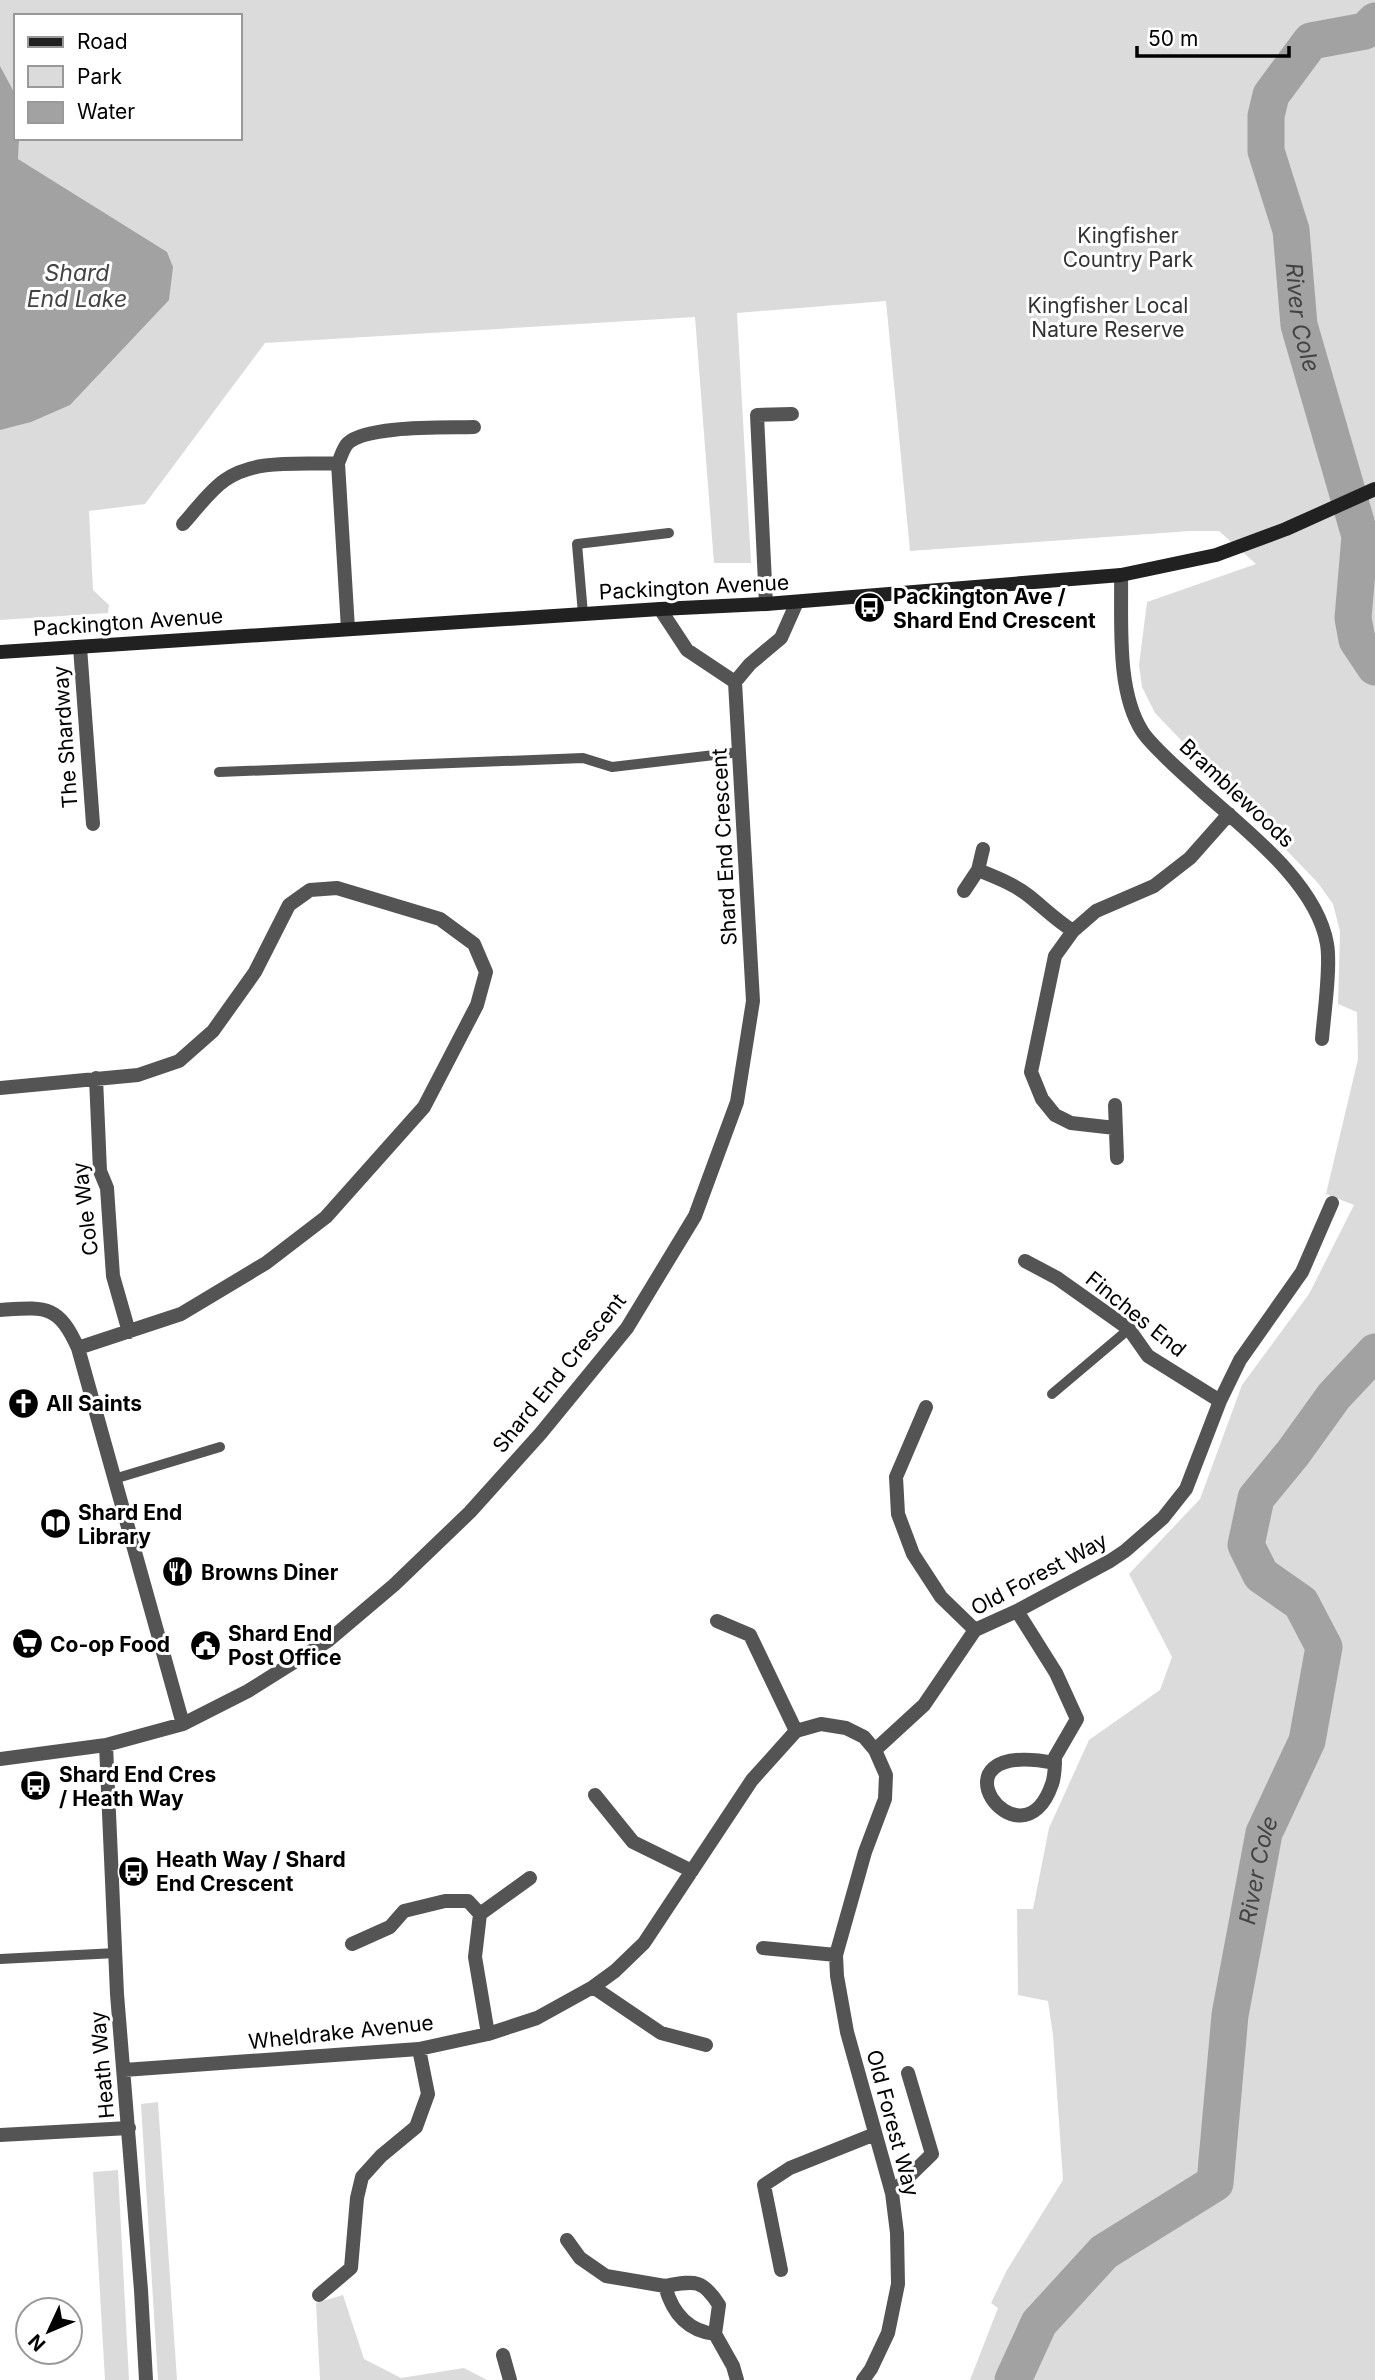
<svg xmlns="http://www.w3.org/2000/svg" width="1375" height="2380" font-family="Inter,sans-serif">
<rect width="100%" height="100%" fill="#fff"/>
<!-- green -->
<path fill="#dbdbdb" fill-rule="evenodd" d="M 0,0 L 1375,0 L 1375,2380 L 970,2380 L 998,2308 L 991,2303 L 1007,2270 L 1063,2180 L 1053,2035 L 1048,2001 L 1018,1995 L 1017,1909 L 1033,1909 L 1049,1828 L 1089,1740 L 1160,1690 L 1172,1657 L 1129,1574 L 1200,1499 L 1242,1385 L 1309,1294 L 1354,1205 L 1326,1194 L 1358,1059 L 1357,1012 L 1338,1004 L 1340,931 L 1333,904 L 1318,883 L 1155,713 L 1142,687 L 1139,665 L 1147,602 L 1256,564 L 1219,531 L 1190,531 L 910,551 L 886,301 L 737,313 L 751,563 L 714,563 L 695,317 L 265,343 L 145,504 L 89,511 L 93,590 L 109,605 L 108,613 L 0,620 ZM 16,16 L 240,16 L 240,138 L 16,138 Z
M 158,2102 L 177,2380 L 158,2380 L 141,2104 Z
M 118,2170 L 129,2380 L 105,2380 L 93,2172 Z
M 343,2295 L 364,2359 L 401,2378 L 464,2368 L 487,2380 L 320,2380 L 316,2303 Z"/>
<!-- water -->
<path fill="#a2a2a2" d="M 0,66 L 16,96 L 16,138 L 19,138 L 18,159 L 167,252 L 173,267 L 169,300 L 70,405 L 31,422 L 0,430 Z"/>
<g fill="none" stroke-linecap="round" stroke-linejoin="round">
<!-- river -->
<g stroke="#a2a2a2" stroke-width="37">
<path id="s1" d="M 1375,21 L 1365,31 L 1311,41 L 1271,95 L 1266,116 L 1266,151 L 1291,230 L 1299,325 L 1360,536 L 1353,618 L 1357,640 L 1375,667"/>
<path id="s2" d="M 1013,2380 L 1039,2323 L 1104,2252 L 1215,2183 L 1230,2015 L 1264,1833 L 1307,1741 L 1324,1647 L 1301,1603 L 1261,1575 L 1246,1545 L 1256,1498 L 1293,1453 L 1334,1396 L 1375,1352"/>
</g>
<!-- lane -->
<path stroke="#545454" stroke-width="10" d="M 583,614 L 577,544 L 669,533
M 219,772 L 583,758 L 612,767 L 740,752
M 1052,1394 L 1129,1329
M 114,1479 L 220,1447
M 0,1959 L 116,1953"/>
<!-- street -->
<path stroke="#545454" stroke-width="14" d="M 183,524 C 196,510 209,491 225,480 C 256,458 302,465 338,463
M 1121,575 C 1122,622 1116,690 1142,731 C 1151,746 1187,777 1202,791 C 1246,830 1317,884 1327,944 C 1331,967 1324,1014 1322,1039
M 766,604 L 757,415 L 792,414
M 660,609 L 687,650 L 735,682
M 348,629 L 338,463 C 341,457 343,448 348,443 C 367,425 446,428 474,427
M 80,647 L 93,824
M 978,870 C 995,877 1014,884 1029,896 C 1044,908 1056,920 1073,931
M 964,891 L 978,870 L 983,849
M 96,1078 L 100,1171 L 107,1188 L 113,1276 L 129,1332
M 0,1088 L 138,1075 L 179,1061 L 213,1031 L 255,972 L 289,905 L 310,890 L 337,888 L 440,919 L 474,944 L 486,972 L 477,1005 L 424,1107 L 326,1217 L 266,1263 L 181,1314 L 78,1348
M 1115,1105 L 1117,1158
M 1115,1128 L 1071,1123 L 1055,1115 L 1042,1099 L 1031,1072 L 1055,956 L 1073,931 L 1096,911 L 1154,886 L 1190,858 L 1229,814
M 1025,1261 L 1057,1278 L 1129,1329 L 1148,1356 L 1220,1401
M 0,1310 C 46,1307 58,1304 78,1348 L 183,1724
M 926,1407 L 896,1477 L 898,1514 L 913,1554 L 941,1597 L 975,1630
M 1017,1611 L 1056,1673 L 1077,1719 L 1055,1757 C 1055,1765 1055,1776 1052,1784 C 1021,1875 921,1737 1055,1763
M 717,1621 L 750,1635 L 796,1731
M 106,1745 L 117,1994 L 141,2290 L 146,2380
M 875,1750 L 924,1705 L 975,1630 L 1017,1611 L 1110,1561 L 1125,1551 L 1163,1518 L 1186,1489 L 1220,1401 L 1240,1360 L 1302,1272 L 1332,1203
M 0,1759 L 106,1745 L 183,1724 L 248,1691 L 329,1640 L 394,1585 L 470,1512 L 541,1433 L 627,1328 L 695,1216 L 737,1102 L 753,1001 L 735,682 L 750,664 L 781,638 L 797,602
M 595,1795 L 633,1842 L 692,1871
M 480,1914 L 530,1878
M 352,1944 L 390,1927 L 404,1911 L 445,1901 L 468,1901 L 480,1914 L 475,1957 L 488,2034
M 763,1948 L 836,1955
M 593,1987 L 661,2033 L 706,2045
M 124,2070 L 419,2049 L 488,2034 L 537,2018 L 593,1987 L 615,1971 L 644,1943 L 752,1780 L 796,1731 L 821,1724 L 846,1728 L 864,1737 L 875,1750 L 886,1775 L 885,1799 L 865,1852 L 836,1955 L 837,1976 L 847,2032 L 892,2193 L 897,2233 L 898,2284 L 888,2333 L 871,2369 L 863,2380
M 0,2135 L 129,2128
M 892,2193 L 932,2154 L 908,2073
M 567,2240 L 580,2258 L 606,2276 L 665,2286 C 672,2312 687,2331 715,2334 L 733,2366 L 737,2380
M 781,2270 L 764,2185 L 790,2168 L 875,2134
M 665,2286 C 694,2281 702,2278 719,2305 L 715,2334
M 319,2295 L 351,2268 L 357,2198 L 362,2177 L 381,2156 L 416,2127 L 428,2094 L 419,2049
M 503,2355 L 510,2380"/>
<!-- secondary -->
<path stroke="#212121" stroke-width="14" d="M 0,652 L 660,609 L 766,604 L 1121,575 L 1216,555 L 1286,529 L 1375,489"/>
</g>
<!-- icons -->
<defs>
<symbol id="bus-disc" viewBox="-11 -11 22 22"><circle r="9.5" fill="#000" stroke="#fff"/><path d="M-5-6H5V4H4V6H2V4H-2V6H-4V4H-5ZM-3.5-4V0h7V-4ZM-3.5 1.2v1.5H-2V1.2ZM2 1.2v1.5H3.5V1.2Z" fill="#fff"/></symbol>
<symbol id="church-disc" viewBox="-11 -11 22 22"><circle r="9.5" fill="#000" stroke="#fff"/><path d="M-1.2-6h2.4v3.5h3.3v2.4h-3.3V6h-2.4V-.1h-3.3v-2.4h3.3Z" fill="#fff"/></symbol>
<symbol id="library-disc" viewBox="-11 -11 22 22"><circle r="9.5" fill="#000" stroke="#fff"/><path d="M-6-4Q-3-5.5-.7-3.5V5Q-3 3-6 4ZM6-4Q3-5.5 .7-3.5V5Q3 3 6 4Z" fill="#fff"/></symbol>
<symbol id="restaurant-disc" viewBox="-11 -11 22 22"><circle r="9.5" fill="#000" stroke="#fff"/><path d="M-5-6h1v4h1v-4h1v4h1v-4h1v5L-1.5 .5V6h-2V.5L-5-1ZM5-6V6H3V1.5H1.5Q1.5-4 5-6Z" fill="#fff"/></symbol>
<symbol id="supermarket-disc" viewBox="-11 -11 22 22"><circle r="9.5" fill="#000" stroke="#fff"/><path d="M-6-5.5h2.5l.6 2H6L4.5 2H-2.5L-4.4-4H-6ZM-1.5 3.2a1.3 1.3 0 1 0 .1 0ZM3 3.2a1.3 1.3 0 1 0 .1 0Z" fill="#fff"/></symbol>
<symbol id="civic-disc" viewBox="-11 -11 22 22"><circle r="9.5" fill="#000" stroke="#fff"/><path d="M-.6-6.5H3V-4.5H.6V-3L4-1V1h2V6H-6V1h2V-1L-.6-3ZM-1.2 2.5V6h2.4V2.5Z" fill="#fff"/></symbol>
</defs>
<g fill-rule="evenodd">
<use href="#bus-disc" x="852" y="590" width="35" height="35"/>
<use href="#church-disc" x="6" y="1386" width="35" height="35"/>
<use href="#library-disc" x="38" y="1506" width="35" height="35"/>
<use href="#restaurant-disc" x="160" y="1554" width="35" height="35"/>
<use href="#supermarket-disc" x="10" y="1626" width="35" height="35"/>
<use href="#civic-disc" x="188" y="1628" width="35" height="35"/>
<use href="#bus-disc" x="18" y="1768" width="35" height="35"/>
<use href="#bus-disc" x="116" y="1854" width="35" height="35"/>
</g>
<g text-anchor="middle" dominant-baseline="central" stroke-width="6" stroke-linejoin="round" paint-order="stroke">
<!-- park labels -->
<g font-size="21" fill="#323232" stroke="#fff">
<text x="1128" y="235">Kingfisher<tspan x="1128" dy="24">Country Park</tspan></text>
<text x="1108" y="305">Kingfisher Local<tspan x="1108" dy="24">Nature Reserve</tspan></text>
</g>
<!-- street labels -->
<g font-size="21" fill="#000" stroke="#fff">
<text transform="translate(694 587) rotate(-3)">Packington Avenue</text>
<text transform="translate(128 622) rotate(-4)">Packington Avenue</text>
<text transform="translate(65 737) rotate(-94)">The Shardway</text>
<text transform="translate(1237 793) rotate(43)">Bramblewoods</text>
<text transform="translate(724 847) rotate(-93)">Shard End Crescent</text>
<text transform="translate(85 1209) rotate(-97)">Cole Way</text>
<text transform="translate(1136 1314) rotate(39)">Finches End</text>
<text transform="translate(559 1373) rotate(-51)">Shard End Crescent</text>
<text transform="translate(1039 1574) rotate(-28)">Old Forest Way</text>
<text transform="translate(341 2032) rotate(-6)">Wheldrake Avenue</text>
<text transform="translate(102 2065) rotate(-95)">Heath Way</text>
<text transform="translate(893 2123) rotate(75)">Old Forest Way</text>
</g>
<!-- poi labels -->
<g font-size="21" font-weight="bold" fill="#000" stroke="#fff" text-anchor="start">
<text x="893" y="596">Packington Ave /<tspan x="893" dy="24">Shard End Crescent</tspan></text>
<text x="46" y="1403">All Saints</text>
<text x="78" y="1512">Shard End<tspan x="78" dy="24">Library</tspan></text>
<text x="201" y="1572">Browns Diner</text>
<text x="228" y="1633">Shard End<tspan x="228" dy="24">Post Office</tspan></text>
<text x="50" y="1644">Co-op Food</text>
<text x="59" y="1774">Shard End Cres<tspan x="59" dy="24">/ Heath Way</tspan></text>
<text x="156" y="1859">Heath Way / Shard<tspan x="156" dy="24">End Crescent</tspan></text>
</g>
<!-- water labels -->
<g font-size="23" font-style="italic" fill="#434343" stroke="#fff">
<text x="77" y="273">Shard<tspan x="77" dy="26">End Lake</tspan></text>
<text stroke="none"><textPath href="#s1" startOffset="364">River Cole</textPath></text>
<text stroke="none"><textPath href="#s2" startOffset="606">River Cole</textPath></text>
</g>
</g>
<!-- legend -->
<rect x="14" y="14" width="228" height="126" fill="#ffffff" stroke="#999999" stroke-width="2"/>
<rect x="28" y="37" width="35" height="10" fill="#212121" stroke="#999999" stroke-width="2"/>
<text x="77" y="49" font-size="21" fill="#000000">Road</text>
<rect x="28" y="66" width="35" height="21" fill="#dbdbdb" stroke="#999999" stroke-width="2"/>
<text x="77" y="84" font-size="21" fill="#000000">Park</text>
<rect x="28" y="102" width="35" height="21" fill="#a2a2a2" stroke="#999999" stroke-width="2"/>
<text x="77" y="119" font-size="21" fill="#000000">Water</text>
<!-- north arrow -->
<g transform="translate(49 2331) rotate(226)"><circle r="33" fill="#ffffff" stroke="#999999" stroke-width="2"/>
<path d="M0-5L12 26L0 18L-12 26Z" fill="#000000"/>
<text y="-10" font-size="19" font-weight="bold" text-anchor="middle" fill="#000000">N</text>
</g>
<!-- scale -->
<path d="M1137 46v10h152v-10" fill="none" stroke="#000000" stroke-width="3.5"/>
<text x="1148" y="46" font-size="21" fill="#000000" stroke="#ffffff" stroke-width="5" paint-order="stroke">50 m</text>
</svg>
